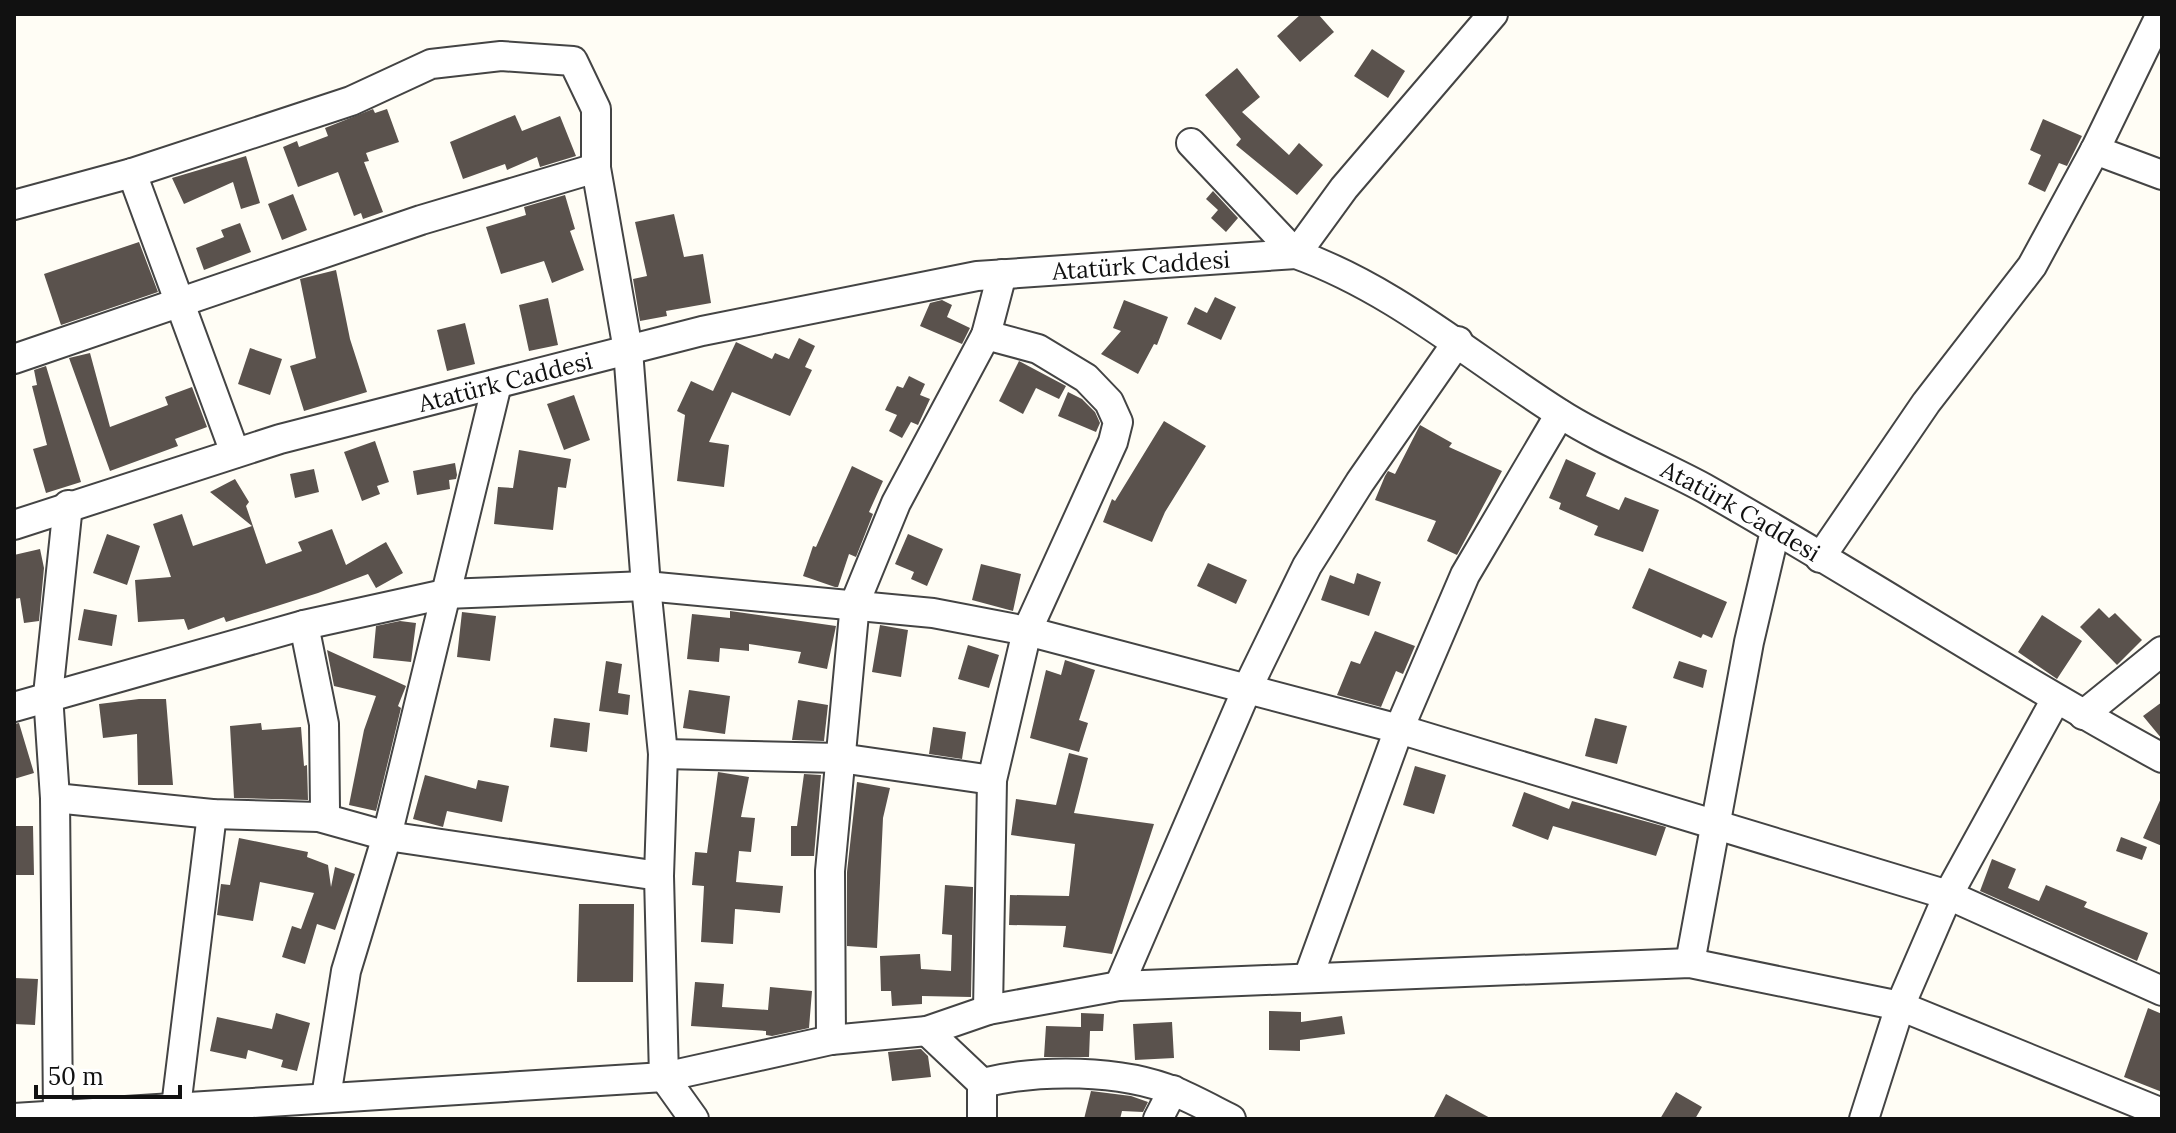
<svg xmlns="http://www.w3.org/2000/svg" width="2176" height="1133" font-family="Lora,serif">
<rect width="100%" height="100%" fill="#fffdf5"/>
<!-- building -->
<path fill="#5a524d" d="M 1301,14 L 1318,14 L 1334,32 L 1300,62 L 1277,36 Z
M 1372,49 L 1405,71 L 1388,98 L 1354,76 Z
M 1237,68 L 1260,97 L 1242,112 L 1289,155 L 1299,143 L 1323,165 L 1297,195 L 1236,145 L 1241,139 L 1205,95 Z
M 373,109 L 375,113 L 387,109 L 399,142 L 366,153 L 369,161 L 364,162 L 383,212 L 363,219 L 361,213 L 354,216 L 338,172 L 298,187 L 283,147 L 297,141 L 299,147 L 328,136 L 325,128 Z
M 515,115 L 522,131 L 560,116 L 576,156 L 540,167 L 537,157 L 507,170 L 505,164 L 463,179 L 450,142 Z
M 2043,119 L 2082,136 L 2067,166 L 2059,163 L 2045,192 L 2028,184 L 2041,155 L 2030,150 Z
M 246,156 L 260,203 L 241,209 L 233,182 L 184,204 L 172,178 Z
M 1213,191 L 1238,218 L 1226,232 L 1211,218 L 1218,210 L 1206,199 Z
M 293,194 L 307,230 L 282,240 L 268,204 Z
M 565,195 L 575,229 L 570,231 L 584,270 L 552,283 L 544,261 L 501,274 L 486,227 L 526,215 L 524,207 Z
M 674,214 L 684,257 L 703,254 L 711,303 L 666,311 L 667,316 L 640,321 L 633,279 L 647,276 L 635,222 Z
M 240,223 L 251,252 L 204,270 L 196,248 L 224,237 L 221,230 Z
M 139,242 L 158,292 L 61,325 L 44,274 Z
M 336,270 L 350,339 L 367,392 L 304,411 L 290,366 L 316,358 L 300,279 Z
M 1215,297 L 1236,307 L 1221,340 L 1187,324 L 1195,307 L 1207,313 Z
M 548,298 L 558,345 L 529,351 L 519,305 Z
M 942,300 L 952,305 L 947,317 L 970,328 L 962,344 L 920,326 L 930,303 Z
M 1124,300 L 1168,317 L 1157,345 L 1154,344 L 1138,374 L 1101,354 L 1121,331 L 1113,328 Z
M 465,323 L 475,364 L 447,371 L 437,330 Z
M 799,338 L 815,346 L 805,367 L 812,370 L 790,416 L 732,392 L 709,442 L 729,445 L 724,487 L 677,481 L 685,415 L 677,411 L 691,381 L 713,391 L 736,342 L 772,359 L 775,353 L 789,359 Z
M 250,348 L 282,359 L 270,395 L 238,384 Z
M 90,353 L 110,427 L 168,405 L 165,397 L 192,387 L 207,427 L 175,439 L 178,446 L 110,471 L 69,358 Z
M 1019,361 L 1066,386 L 1059,399 L 1036,388 L 1023,414 L 999,401 Z
M 46,366 L 81,482 L 46,493 L 33,449 L 47,445 L 32,386 L 37,385 L 34,370 Z
M 909,376 L 925,384 L 920,395 L 930,399 L 918,425 L 911,422 L 902,438 L 889,431 L 897,415 L 885,410 L 897,386 L 903,388 Z
M 1068,392 L 1082,399 L 1095,412 L 1100,423 L 1096,432 L 1058,416 Z
M 574,395 L 590,440 L 564,450 L 547,404 Z
M 1164,421 L 1206,446 L 1165,512 L 1152,542 L 1103,522 L 1112,499 L 1115,501 Z
M 1420,425 L 1452,443 L 1449,447 L 1502,471 L 1457,555 L 1427,541 L 1436,521 L 1375,500 L 1385,476 L 1388,471 L 1395,474 Z
M 375,441 L 389,482 L 377,486 L 380,494 L 362,501 L 344,452 Z
M 519,450 L 571,459 L 566,488 L 558,487 L 553,530 L 494,524 L 498,487 L 513,488 Z
M 1566,459 L 1596,473 L 1586,496 L 1619,510 L 1625,497 L 1659,510 L 1643,552 L 1594,535 L 1598,526 L 1559,509 L 1561,503 L 1549,498 Z
M 455,463 L 457,475 L 456,479 L 449,480 L 450,489 L 417,495 L 413,471 Z
M 852,466 L 883,481 L 869,512 L 873,514 L 856,557 L 849,554 L 838,587 L 835,587 L 803,576 L 813,546 L 816,547 Z
M 314,469 L 319,492 L 295,498 L 290,474 Z
M 235,479 L 249,502 L 246,506 L 266,564 L 302,551 L 298,542 L 332,529 L 346,565 L 386,542 L 403,573 L 376,588 L 368,574 L 318,593 L 226,622 L 224,617 L 188,630 L 184,619 L 138,622 L 135,580 L 171,577 L 153,524 L 182,514 L 193,546 L 252,526 L 210,492 Z
M 107,534 L 140,546 L 127,585 L 93,573 Z
M 908,534 L 943,549 L 927,586 L 911,579 L 914,572 L 895,564 Z
M 40,549 L 44,568 L 39,621 L 24,623 L 20,598 L 14,599 L 14,555 Z
M 1208,563 L 1247,580 L 1236,604 L 1197,586 Z
M 981,564 L 1021,574 L 1013,611 L 972,600 Z
M 1649,568 L 1727,602 L 1712,638 L 1703,634 L 1701,638 L 1632,608 Z
M 1357,573 L 1381,582 L 1369,616 L 1321,600 L 1330,575 L 1354,584 Z
M 2099,608 L 2109,618 L 2115,613 L 2142,640 L 2117,665 L 2080,627 Z
M 84,609 L 117,615 L 112,646 L 78,640 Z
M 730,611 L 836,626 L 827,669 L 798,663 L 801,652 L 749,644 L 749,651 L 720,648 L 719,662 L 687,659 L 692,614 L 730,618 Z
M 462,612 L 496,616 L 490,661 L 457,657 Z
M 2042,615 L 2082,641 L 2057,679 L 2018,652 Z
M 400,621 L 416,623 L 411,662 L 373,658 L 376,626 Z
M 880,625 L 908,630 L 901,677 L 872,672 Z
M 1375,631 L 1415,646 L 1403,674 L 1396,671 L 1381,707 L 1337,695 L 1351,661 L 1360,664 Z
M 968,645 L 999,655 L 989,688 L 958,679 Z
M 327,650 L 406,686 L 398,706 L 401,708 L 376,811 L 349,805 L 364,730 L 376,696 L 334,686 Z
M 1065,660 L 1095,670 L 1079,720 L 1088,723 L 1079,752 L 1030,738 L 1046,670 L 1061,675 Z
M 606,661 L 622,664 L 618,693 L 630,695 L 628,715 L 599,711 Z
M 1679,661 L 1707,670 L 1703,688 L 1673,678 Z
M 689,690 L 730,696 L 725,734 L 683,728 Z
M 139,699 L 166,699 L 173,785 L 138,785 L 137,734 L 103,738 L 99,704 Z
M 798,700 L 828,705 L 824,741 L 792,740 Z
M 2162,702 L 2162,739 L 2143,716 Z
M 554,718 L 590,723 L 587,752 L 550,747 Z
M 1595,718 L 1627,726 L 1617,764 L 1585,756 Z
M 19,723 L 34,773 L 14,779 L 14,724 Z
M 261,723 L 262,730 L 301,727 L 304,766 L 307,765 L 308,800 L 234,798 L 230,726 Z
M 933,727 L 966,732 L 962,759 L 929,754 Z
M 1069,753 L 1088,758 L 1074,813 L 1154,824 L 1112,954 L 1063,947 L 1066,926 L 1009,925 L 1010,895 L 1069,896 L 1075,844 L 1011,835 L 1016,799 L 1056,805 Z
M 1415,766 L 1446,775 L 1434,814 L 1403,805 Z
M 718,772 L 749,777 L 741,817 L 755,818 L 751,852 L 739,851 L 736,882 L 783,886 L 780,913 L 735,909 L 733,944 L 701,942 L 704,886 L 692,885 L 695,852 L 707,853 Z
M 804,774 L 821,775 L 814,856 L 791,856 L 791,826 L 797,826 Z
M 425,775 L 476,789 L 478,780 L 509,786 L 502,822 L 447,811 L 443,827 L 413,819 Z
M 857,782 L 890,788 L 883,818 L 877,948 L 847,946 L 847,872 Z
M 1524,792 L 1569,809 L 1572,801 L 1666,827 L 1656,856 L 1553,826 L 1548,840 L 1512,826 Z
M 2162,796 L 2162,846 L 2143,838 Z
M 14,826 L 33,826 L 34,875 L 14,875 Z
M 2121,837 L 2147,847 L 2142,860 L 2116,851 Z
M 239,838 L 308,852 L 307,857 L 328,865 L 331,887 L 335,867 L 355,874 L 335,930 L 317,924 L 305,964 L 282,957 L 292,926 L 301,929 L 314,893 L 260,882 L 253,921 L 217,915 L 221,884 L 230,885 Z
M 1992,859 L 2016,869 L 2008,888 L 2039,901 L 2046,885 L 2087,902 L 2084,907 L 2148,933 L 2137,961 L 1980,891 Z
M 945,885 L 973,887 L 971,997 L 922,996 L 922,1004 L 892,1006 L 891,991 L 881,991 L 880,956 L 920,954 L 921,969 L 951,971 L 952,935 L 942,934 Z
M 579,904 L 634,904 L 633,982 L 577,982 Z
M 14,978 L 38,979 L 35,1025 L 14,1024 Z
M 695,982 L 724,984 L 722,1007 L 768,1010 L 770,987 L 812,991 L 809,1028 L 772,1036 L 766,1035 L 766,1031 L 691,1026 Z
M 2148,1008 L 2162,1014 L 2162,1092 L 2124,1077 Z
M 1269,1011 L 1301,1012 L 1301,1022 L 1342,1016 L 1345,1034 L 1300,1040 L 1300,1051 L 1269,1050 Z
M 276,1013 L 310,1023 L 297,1071 L 281,1067 L 283,1060 L 248,1050 L 246,1059 L 210,1051 L 217,1017 L 272,1029 Z
M 1081,1013 L 1104,1014 L 1103,1031 L 1090,1031 L 1089,1057 L 1044,1057 L 1046,1026 L 1081,1027 Z
M 1172,1022 L 1174,1058 L 1135,1060 L 1133,1024 Z
M 921,1049 L 928,1056 L 931,1077 L 892,1081 L 888,1052 Z
M 1091,1091 L 1131,1096 L 1148,1102 L 1143,1112 L 1122,1111 L 1120,1119 L 1084,1119 Z
M 1676,1092 L 1702,1107 L 1695,1119 L 1660,1119 Z
M 1446,1094 L 1492,1119 L 1433,1119 Z"/>
<g fill="none" stroke-linecap="round" stroke-linejoin="round">
<defs>
<g id="minor">
<path d="M 1191,143 L 1296,254 L 1344,188 L 1493,14"/>
<path d="M 2095,150 L 2162,175"/>
<path d="M 132,173 L 235,453"/>
<path d="M 14,205 L 132,173 L 351,101 L 431,64 L 501,56 L 573,61 L 596,109 L 596,168 L 628,350 L 646,586 L 663,754 L 659,876 L 664,1077 L 694,1119"/>
<path d="M 986,335 L 1038,349 L 1086,378 L 1109,402 L 1118,422 L 1113,442 L 1027,631 L 992,780 L 988,1010"/>
<path d="M 14,359 L 421,220 L 596,168"/>
<path id="s1" d="M 14,525 L 280,439 L 702,331 L 977,276 L 1296,254 C 1394,289 1472,358 1559,413 C 1604,442 1656,462 1704,488 C 1858,575 2006,673 2162,758"/>
<path d="M 1820,558 L 1926,403 L 2032,266 L 2095,150 L 2161,14"/>
<path d="M 304,625 L 324,724 L 325,809 L 319,817"/>
<path d="M 14,707 L 304,625 L 445,594 L 646,586 L 933,613 L 1027,631 L 1399,729 L 1948,895 L 2162,991"/>
<path d="M 2083,715 L 2162,651"/>
<path d="M 663,754 L 840,758 L 992,780"/>
<path d="M 55,798 L 212,814 L 319,817 L 387,836 L 659,876"/>
<path d="M 1690,963 L 1749,642 L 1775,531"/>
<path d="M 1308,978 L 1399,729 L 1465,575 L 1560,414"/>
<path d="M 1119,986 L 1247,689 L 1307,566 L 1360,482 L 1458,341"/>
<path d="M 927,1031 L 982,1083 L 982,1119"/>
<path d="M 831,1040 L 830,871 L 855,603 L 896,503 L 986,335 L 1002,274"/>
<path d="M 982,1083 C 1039,1069 1121,1069 1176,1092 C 1195,1100 1213,1110 1231,1119"/>
<path d="M 326,1097 L 346,971 L 387,836 L 497,384"/>
<path d="M 176,1107 L 212,814"/>
<path d="M 58,1114 L 55,798 L 48,695 L 68,505"/>
<path d="M 14,1118 L 664,1077 L 831,1040 L 927,1031 L 988,1010 L 1119,986 L 1690,963 L 1900,1006 L 2162,1113"/>
<path d="M 1158,1119 L 1173,1090"/>
<path d="M 1864,1119 L 1900,1006 L 1948,895 L 2056,699"/>
</g>
</defs>
<!-- minor casing -->
<use href="#minor" stroke="#444" stroke-width="32"/>
<!-- minor -->
<use href="#minor" stroke="#fff" stroke-width="28"/>
</g>
<g text-anchor="middle" dominant-baseline="central" stroke-width="8" stroke-linejoin="round" paint-order="stroke">
<!-- street labels -->
<g font-size="24" fill="#111" stroke="#fff">
<text stroke="none"><textPath href="#s1" startOffset="1160">Atatürk Caddesi</textPath></text>
<text stroke="none"><textPath href="#s1" startOffset="512">Atatürk Caddesi</textPath></text>
<text stroke="none"><textPath href="#s1" startOffset="1830">Atatürk Caddesi</textPath></text>
</g>
</g>
<!-- border -->
<rect width="2176" height="1133" fill="none" stroke="#111111" stroke-width="32"/>
<!-- scale -->
<path d="M36 1085v12h144v-12" fill="none" stroke="#111111" stroke-width="4"/>
<text x="48" y="1085" font-size="24" fill="#111111" stroke="#ffffff" stroke-width="6" paint-order="stroke">50 m</text>
</svg>
